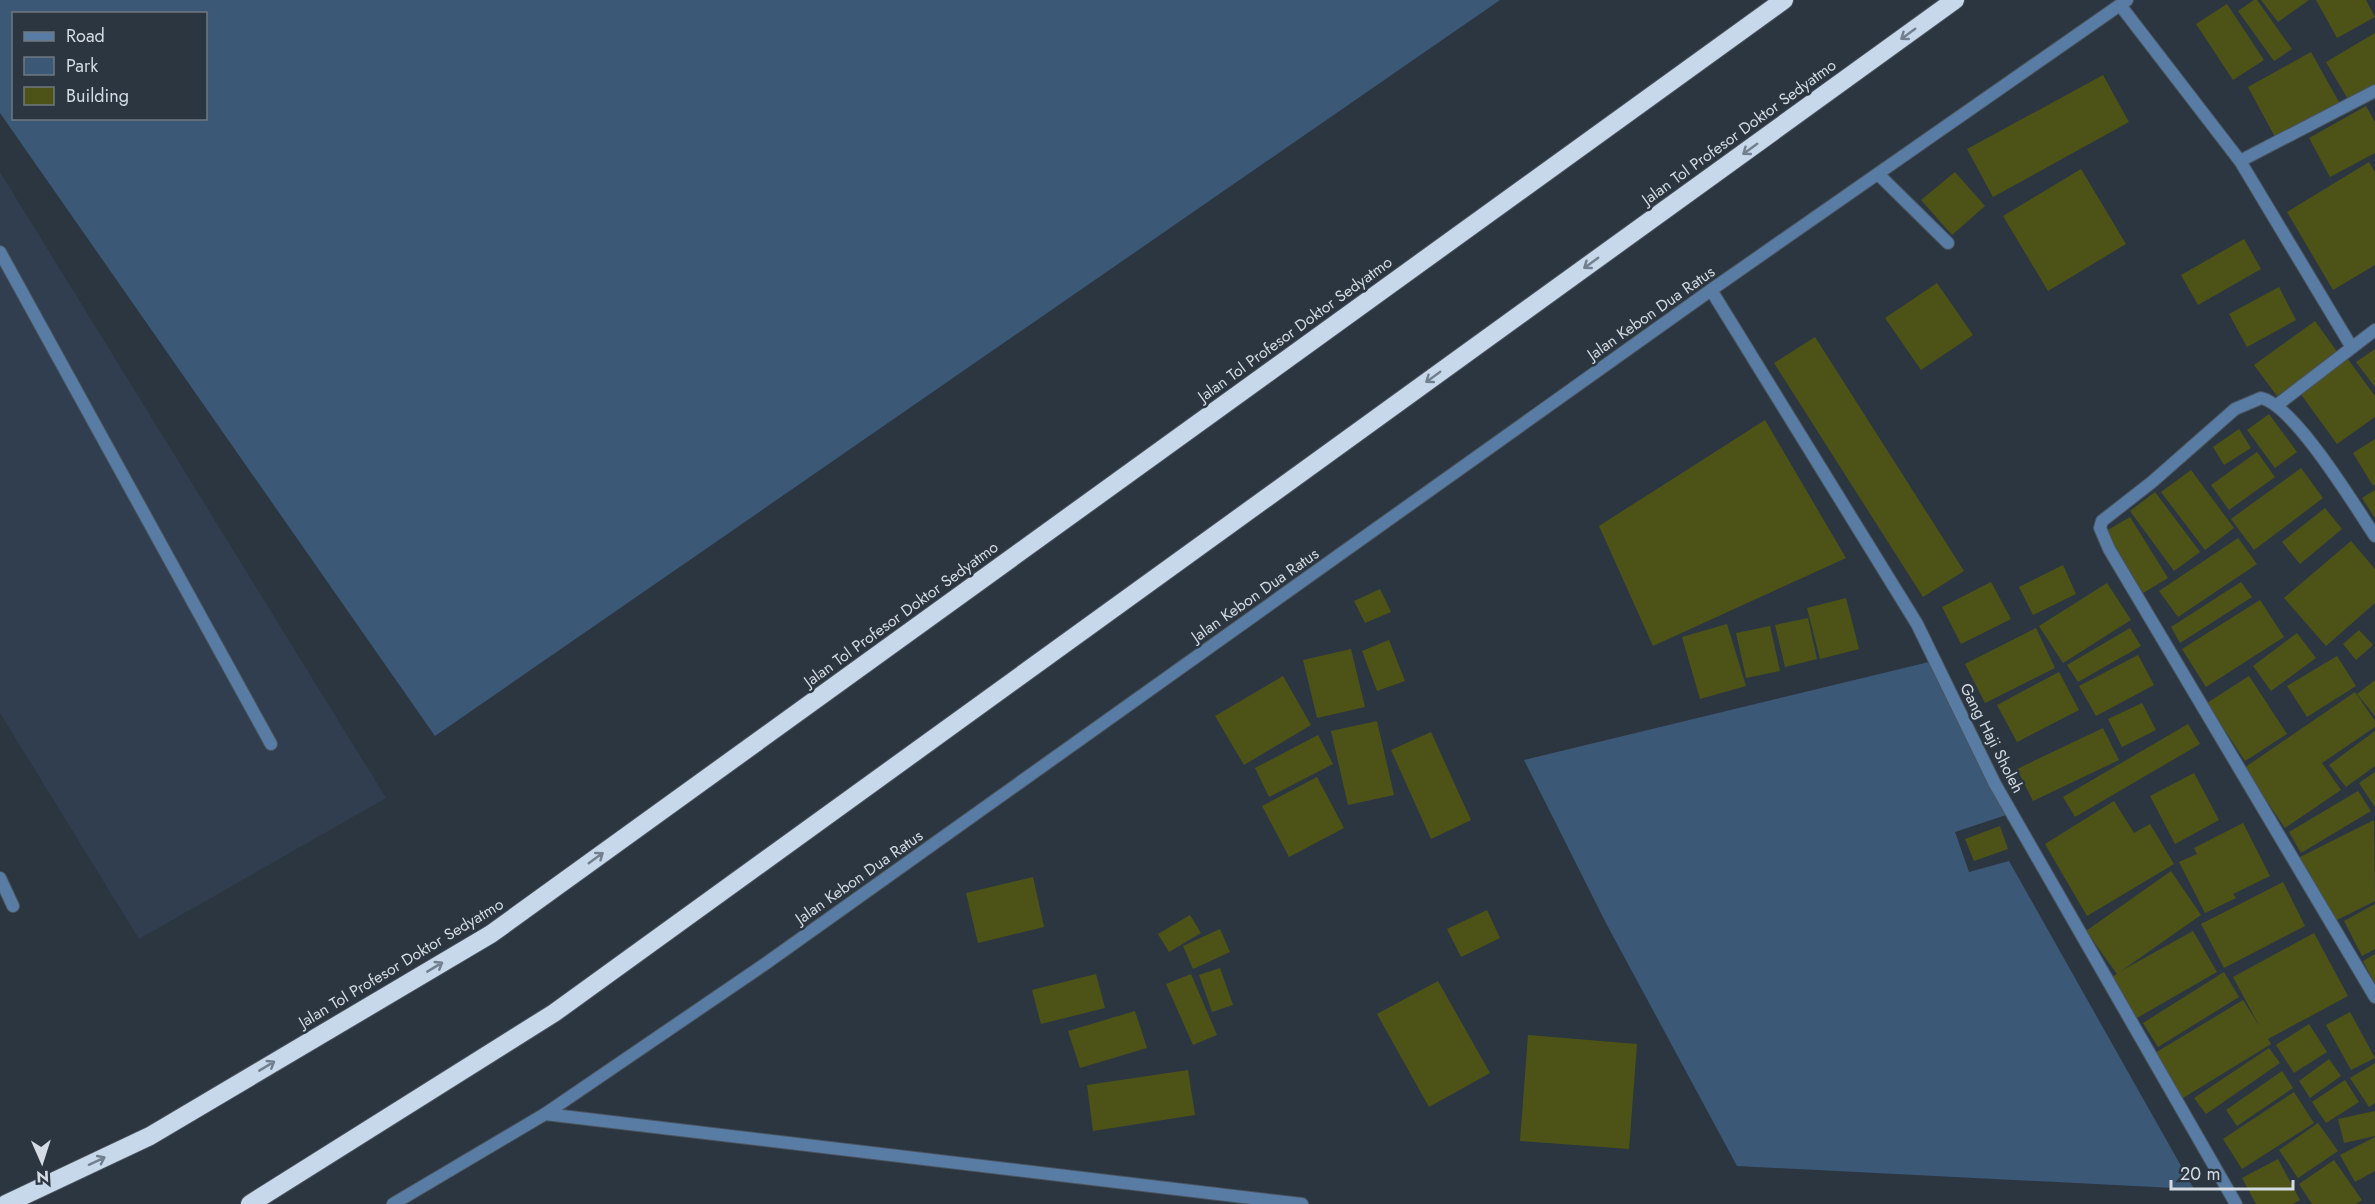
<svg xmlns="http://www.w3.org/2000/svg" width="2375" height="1204" font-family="Jost,sans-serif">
<rect width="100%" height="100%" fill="#2c3641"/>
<!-- built -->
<path fill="#303e4f" d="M 0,172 L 386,798 L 139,939 L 0,713 Z"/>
<!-- green -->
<path fill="#3c5877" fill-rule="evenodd" d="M 0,0 L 1500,0 L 435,736 L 0,113 ZM 14,14 L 206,14 L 206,118 L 14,118 Z
M 1929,662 L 2006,815 L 1955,832 L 1969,872 L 2009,861 L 2194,1189 L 1737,1166 L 1607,925 L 1524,760 Z"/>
<!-- building -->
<path fill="#4d5317" d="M 2254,0 L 2257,0 L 2292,49 L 2274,61 L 2238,11 Z
M 2261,0 L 2309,0 L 2278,22 Z
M 2316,0 L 2366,0 L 2375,17 L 2337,38 Z
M 2227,4 L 2264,60 L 2233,80 L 2196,24 Z
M 2375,33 L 2375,85 L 2349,101 L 2326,62 Z
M 2311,52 L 2339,102 L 2275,137 L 2248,87 Z
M 2103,75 L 2129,122 L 1993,197 L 1967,149 Z
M 2366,106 L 2375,122 L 2375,153 L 2330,177 L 2309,138 Z
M 2369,162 L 2375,172 L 2375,265 L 2333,290 L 2287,212 Z
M 2081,169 L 2126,244 L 2048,291 L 2003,216 Z
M 1955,172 L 1985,206 L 1952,235 L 1921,200 Z
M 2244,239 L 2261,269 L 2198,305 L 2181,275 Z
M 1937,283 L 1973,335 L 1921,370 L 1885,318 Z
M 2279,287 L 2296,320 L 2247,347 L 2229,314 Z
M 2315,321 L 2338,353 L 2277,396 L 2254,365 Z
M 1815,337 L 1964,571 L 1923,597 L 1774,363 Z
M 2375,349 L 2375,387 L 2356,362 Z
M 2347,358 L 2375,396 L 2375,417 L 2337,444 L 2300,393 Z
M 2269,414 L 2297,452 L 2275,468 L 2247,430 Z
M 1765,420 L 1846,558 L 1653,646 L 1599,526 Z
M 2239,429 L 2251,448 L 2224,465 L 2213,447 Z
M 2375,439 L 2375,484 L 2373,486 L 2353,453 Z
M 2257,452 L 2275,477 L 2229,510 L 2211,485 Z
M 2301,468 L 2323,498 L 2254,550 L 2231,519 Z
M 2191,470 L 2234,528 L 2205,550 L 2161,492 Z
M 2375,490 L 2375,518 L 2362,498 Z
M 2155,492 L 2200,552 L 2174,571 L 2130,511 Z
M 2325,508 L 2342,529 L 2300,564 L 2282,542 Z
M 2130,517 L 2168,578 L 2143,593 L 2106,531 Z
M 2238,538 L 2257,564 L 2178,617 L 2159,591 Z
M 2351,541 L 2375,569 L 2375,603 L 2326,646 L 2284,598 Z
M 2063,565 L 2076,594 L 2033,615 L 2019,587 Z
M 1991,582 L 2011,619 L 1961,644 L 1942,607 Z
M 2241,582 L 2252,597 L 2180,643 L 2171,627 Z
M 2107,583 L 2131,620 L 2063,663 L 2039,626 Z
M 1380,589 L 1391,612 L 1365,623 L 1354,601 Z
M 1846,598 L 1859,649 L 1820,659 L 1807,608 Z
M 2260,600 L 2284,637 L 2206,687 L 2182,649 Z
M 1808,618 L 1817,659 L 1785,667 L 1775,625 Z
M 1727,624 L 1746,686 L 1700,699 L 1682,637 Z
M 1770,626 L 1780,671 L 1746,678 L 1736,633 Z
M 2036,628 L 2055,668 L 1985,703 L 1965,664 Z
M 2130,628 L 2141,646 L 2078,682 L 2067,665 Z
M 2359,630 L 2373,645 L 2356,660 L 2343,644 Z
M 2297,633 L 2316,658 L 2271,691 L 2253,666 Z
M 1389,640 L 1405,681 L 1377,691 L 1362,651 Z
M 1351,649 L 1365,707 L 1317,718 L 1303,660 Z
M 2138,655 L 2154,685 L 2096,716 L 2079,686 Z
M 2337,656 L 2356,686 L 2307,717 L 2287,686 Z
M 2059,672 L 2079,710 L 2017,742 L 1997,705 Z
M 1283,676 L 1311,725 L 1244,765 L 1215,716 Z
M 2249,676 L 2287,734 L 2245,761 L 2207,703 Z
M 2375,680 L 2375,716 L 2357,694 Z
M 2355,692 L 2375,721 L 2375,727 L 2322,763 L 2341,790 L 2285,828 L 2244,768 Z
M 2142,703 L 2156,730 L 2122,747 L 2108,719 Z
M 1377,721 L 1394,795 L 1348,805 L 1331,731 Z
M 2188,724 L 2200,744 L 2075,817 L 2063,797 Z
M 2103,728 L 2119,760 L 2033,801 L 2017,769 Z
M 2375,731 L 2375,766 L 2346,787 L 2329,765 Z
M 1431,732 L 1471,820 L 1431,839 L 1391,750 Z
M 1318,735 L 1333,764 L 1269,797 L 1255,768 Z
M 2375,772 L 2375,807 L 2359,783 Z
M 2194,773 L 2219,820 L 2175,844 L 2150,796 Z
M 1317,777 L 1344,828 L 1289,857 L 1262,806 Z
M 2358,791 L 2371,811 L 2301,853 L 2289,832 Z
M 2114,801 L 2134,833 L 2150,824 L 2174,864 L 2087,916 L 2045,844 Z
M 2374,820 L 2375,901 L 2331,923 L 2298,858 Z
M 2243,823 L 2270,876 L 2233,894 L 2236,898 L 2205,913 L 2179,862 L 2197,854 L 2194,848 Z
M 2000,826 L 2008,849 L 1974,861 L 1965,839 Z
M 2171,871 L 2201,915 L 2121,971 L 2193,931 L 2217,972 L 2135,1019 L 2111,977 L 2117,974 L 2086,931 Z
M 1033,877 L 1044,927 L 978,943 L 966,893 Z
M 2283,882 L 2305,926 L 2224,968 L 2201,924 Z
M 2375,904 L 2375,949 L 2362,956 L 2344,921 Z
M 1487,910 L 1500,938 L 1461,957 L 1447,929 Z
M 1190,915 L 1201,933 L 1169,952 L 1158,934 Z
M 1220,929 L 1230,952 L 1193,969 L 1183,946 Z
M 2314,933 L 2348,996 L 2268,1039 L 2271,1044 L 2183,1098 L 2155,1053 L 2243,1000 L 2260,1027 L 2233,977 Z
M 2375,954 L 2375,984 L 2363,961 Z
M 1220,968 L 1233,1005 L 1212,1012 L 1199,975 Z
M 2224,972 L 2239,997 L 2158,1047 L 2143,1023 Z
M 1096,974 L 1105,1008 L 1041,1024 L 1032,990 Z
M 1191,974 L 1217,1035 L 1193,1045 L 1166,984 Z
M 1438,981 L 1490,1073 L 1429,1107 L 1377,1014 Z
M 1135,1011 L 1147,1048 L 1080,1068 L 1068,1031 Z
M 2350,1012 L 2375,1058 L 2351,1070 L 2326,1025 Z
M 2309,1024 L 2327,1052 L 2294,1073 L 2276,1045 Z
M 1528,1035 L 1637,1044 L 1629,1149 L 1520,1141 Z
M 2269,1048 L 2280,1063 L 2206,1114 L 2194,1098 Z
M 2329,1059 L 2341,1076 L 2310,1098 L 2299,1081 Z
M 2375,1063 L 2375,1103 L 2369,1107 L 2350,1078 Z
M 1188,1070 L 1195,1115 L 1093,1131 L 1087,1085 Z
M 2282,1071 L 2293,1088 L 2237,1126 L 2226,1110 Z
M 2345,1080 L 2359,1102 L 2326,1123 L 2312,1102 Z
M 2294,1092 L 2314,1123 L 2242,1169 L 2223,1139 Z
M 2375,1111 L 2375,1136 L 2344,1143 L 2338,1119 Z
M 2318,1123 L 2338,1151 L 2298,1178 L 2279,1150 Z
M 2375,1137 L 2375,1171 L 2355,1182 L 2340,1155 Z
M 2278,1159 L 2300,1200 L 2293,1204 L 2256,1204 L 2242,1178 Z
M 2334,1160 L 2362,1200 L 2356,1204 L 2312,1204 L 2299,1184 Z"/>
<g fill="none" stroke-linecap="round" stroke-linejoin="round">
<defs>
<path id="service" d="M 0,252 L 271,744
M 0,878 L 13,906
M 545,1114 L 1302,1204"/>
<path id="minor" d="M 2120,5 L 2240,161 L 2351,346
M 2240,161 L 2375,91
M 1878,174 L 1948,243
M 1711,290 L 1917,624 L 1995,784 L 2236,1204
M 2277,405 L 2375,330
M 2375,536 C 2355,506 2294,405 2261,398 L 2235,409 L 2152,482 L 2102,521 L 2100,528 L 2109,549 L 2375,997
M 393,1204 L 545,1114 L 765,964 L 1711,290 L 2127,0"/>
<path id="motorway" d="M 6,1204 L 150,1136 L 491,934 L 1784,0
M 250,1204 L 554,1013 L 1955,0"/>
</defs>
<!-- service casing -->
<use href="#service" stroke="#4a545e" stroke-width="14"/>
<!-- minor casing -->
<use href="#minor" stroke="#4a545e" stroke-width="14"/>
<!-- motorway casing -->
<use href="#motorway" stroke="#4a545e" stroke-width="20"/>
<!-- service -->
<use href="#service" stroke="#587ca3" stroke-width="12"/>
<!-- minor -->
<use href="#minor" stroke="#587ca3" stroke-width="12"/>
<!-- motorway -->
<use href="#motorway" stroke="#c7d8eb" stroke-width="18"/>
</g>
<!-- one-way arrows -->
<defs><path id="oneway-shaft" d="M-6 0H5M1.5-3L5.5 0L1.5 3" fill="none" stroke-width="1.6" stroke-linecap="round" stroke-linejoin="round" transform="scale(1.5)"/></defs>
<g stroke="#727f8e">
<use href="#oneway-shaft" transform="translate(1908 34) rotate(144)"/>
<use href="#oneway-shaft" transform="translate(1750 149) rotate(144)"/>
<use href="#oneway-shaft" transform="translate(1591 263) rotate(144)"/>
<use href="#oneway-shaft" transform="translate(1433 377) rotate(144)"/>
<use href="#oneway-shaft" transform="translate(596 858) rotate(-36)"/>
<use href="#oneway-shaft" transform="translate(435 967) rotate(-31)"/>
<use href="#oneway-shaft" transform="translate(267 1066) rotate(-31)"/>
<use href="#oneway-shaft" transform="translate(97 1161) rotate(-25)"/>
</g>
<g text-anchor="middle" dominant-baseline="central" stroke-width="5" stroke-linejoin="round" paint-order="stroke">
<!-- street labels -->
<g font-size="16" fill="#d4dbe2" stroke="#2c3641">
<text transform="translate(1739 132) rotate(-36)">Jalan Tol Profesor Doktor Sedyatmo</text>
<text transform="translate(1651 313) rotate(-35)">Jalan Kebon Dua Ratus</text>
<text transform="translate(1295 329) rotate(-36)">Jalan Tol Profesor Doktor Sedyatmo</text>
<text transform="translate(1255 595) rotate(-35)">Jalan Kebon Dua Ratus</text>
<text transform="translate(901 614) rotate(-36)">Jalan Tol Profesor Doktor Sedyatmo</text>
<text transform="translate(1992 738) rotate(63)">Gang Haji Sholeh</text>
<text transform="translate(859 877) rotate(-35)">Jalan Kebon Dua Ratus</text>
<text transform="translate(401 963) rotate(-31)">Jalan Tol Profesor Doktor Sedyatmo</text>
</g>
</g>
<!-- legend -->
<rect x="12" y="12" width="195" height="108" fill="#2c3641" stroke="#6f7881" stroke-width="1.5"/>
<rect x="24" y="32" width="30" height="9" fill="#587ca3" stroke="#6f7881" stroke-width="1.5"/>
<text x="66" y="42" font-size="18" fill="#d4dbe2">Road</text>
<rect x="24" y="57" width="30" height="18" fill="#3c5877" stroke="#6f7881" stroke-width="1.5"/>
<text x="66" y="72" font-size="18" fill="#d4dbe2">Park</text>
<rect x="24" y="87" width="30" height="18" fill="#4d5317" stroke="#6f7881" stroke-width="1.5"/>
<text x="66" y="102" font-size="18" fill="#d4dbe2">Building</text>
<!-- north arrow -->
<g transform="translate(42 1162) rotate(177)" stroke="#2c3641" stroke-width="4.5" paint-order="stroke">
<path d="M0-4.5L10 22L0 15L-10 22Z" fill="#d4dbe2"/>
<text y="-9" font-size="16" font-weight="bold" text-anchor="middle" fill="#d4dbe2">N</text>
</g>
<!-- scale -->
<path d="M2171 1180v9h122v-9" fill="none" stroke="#d4dbe2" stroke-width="3"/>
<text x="2180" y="1180" font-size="18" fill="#d4dbe2" stroke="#2c3641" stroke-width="4.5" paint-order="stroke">20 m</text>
</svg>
